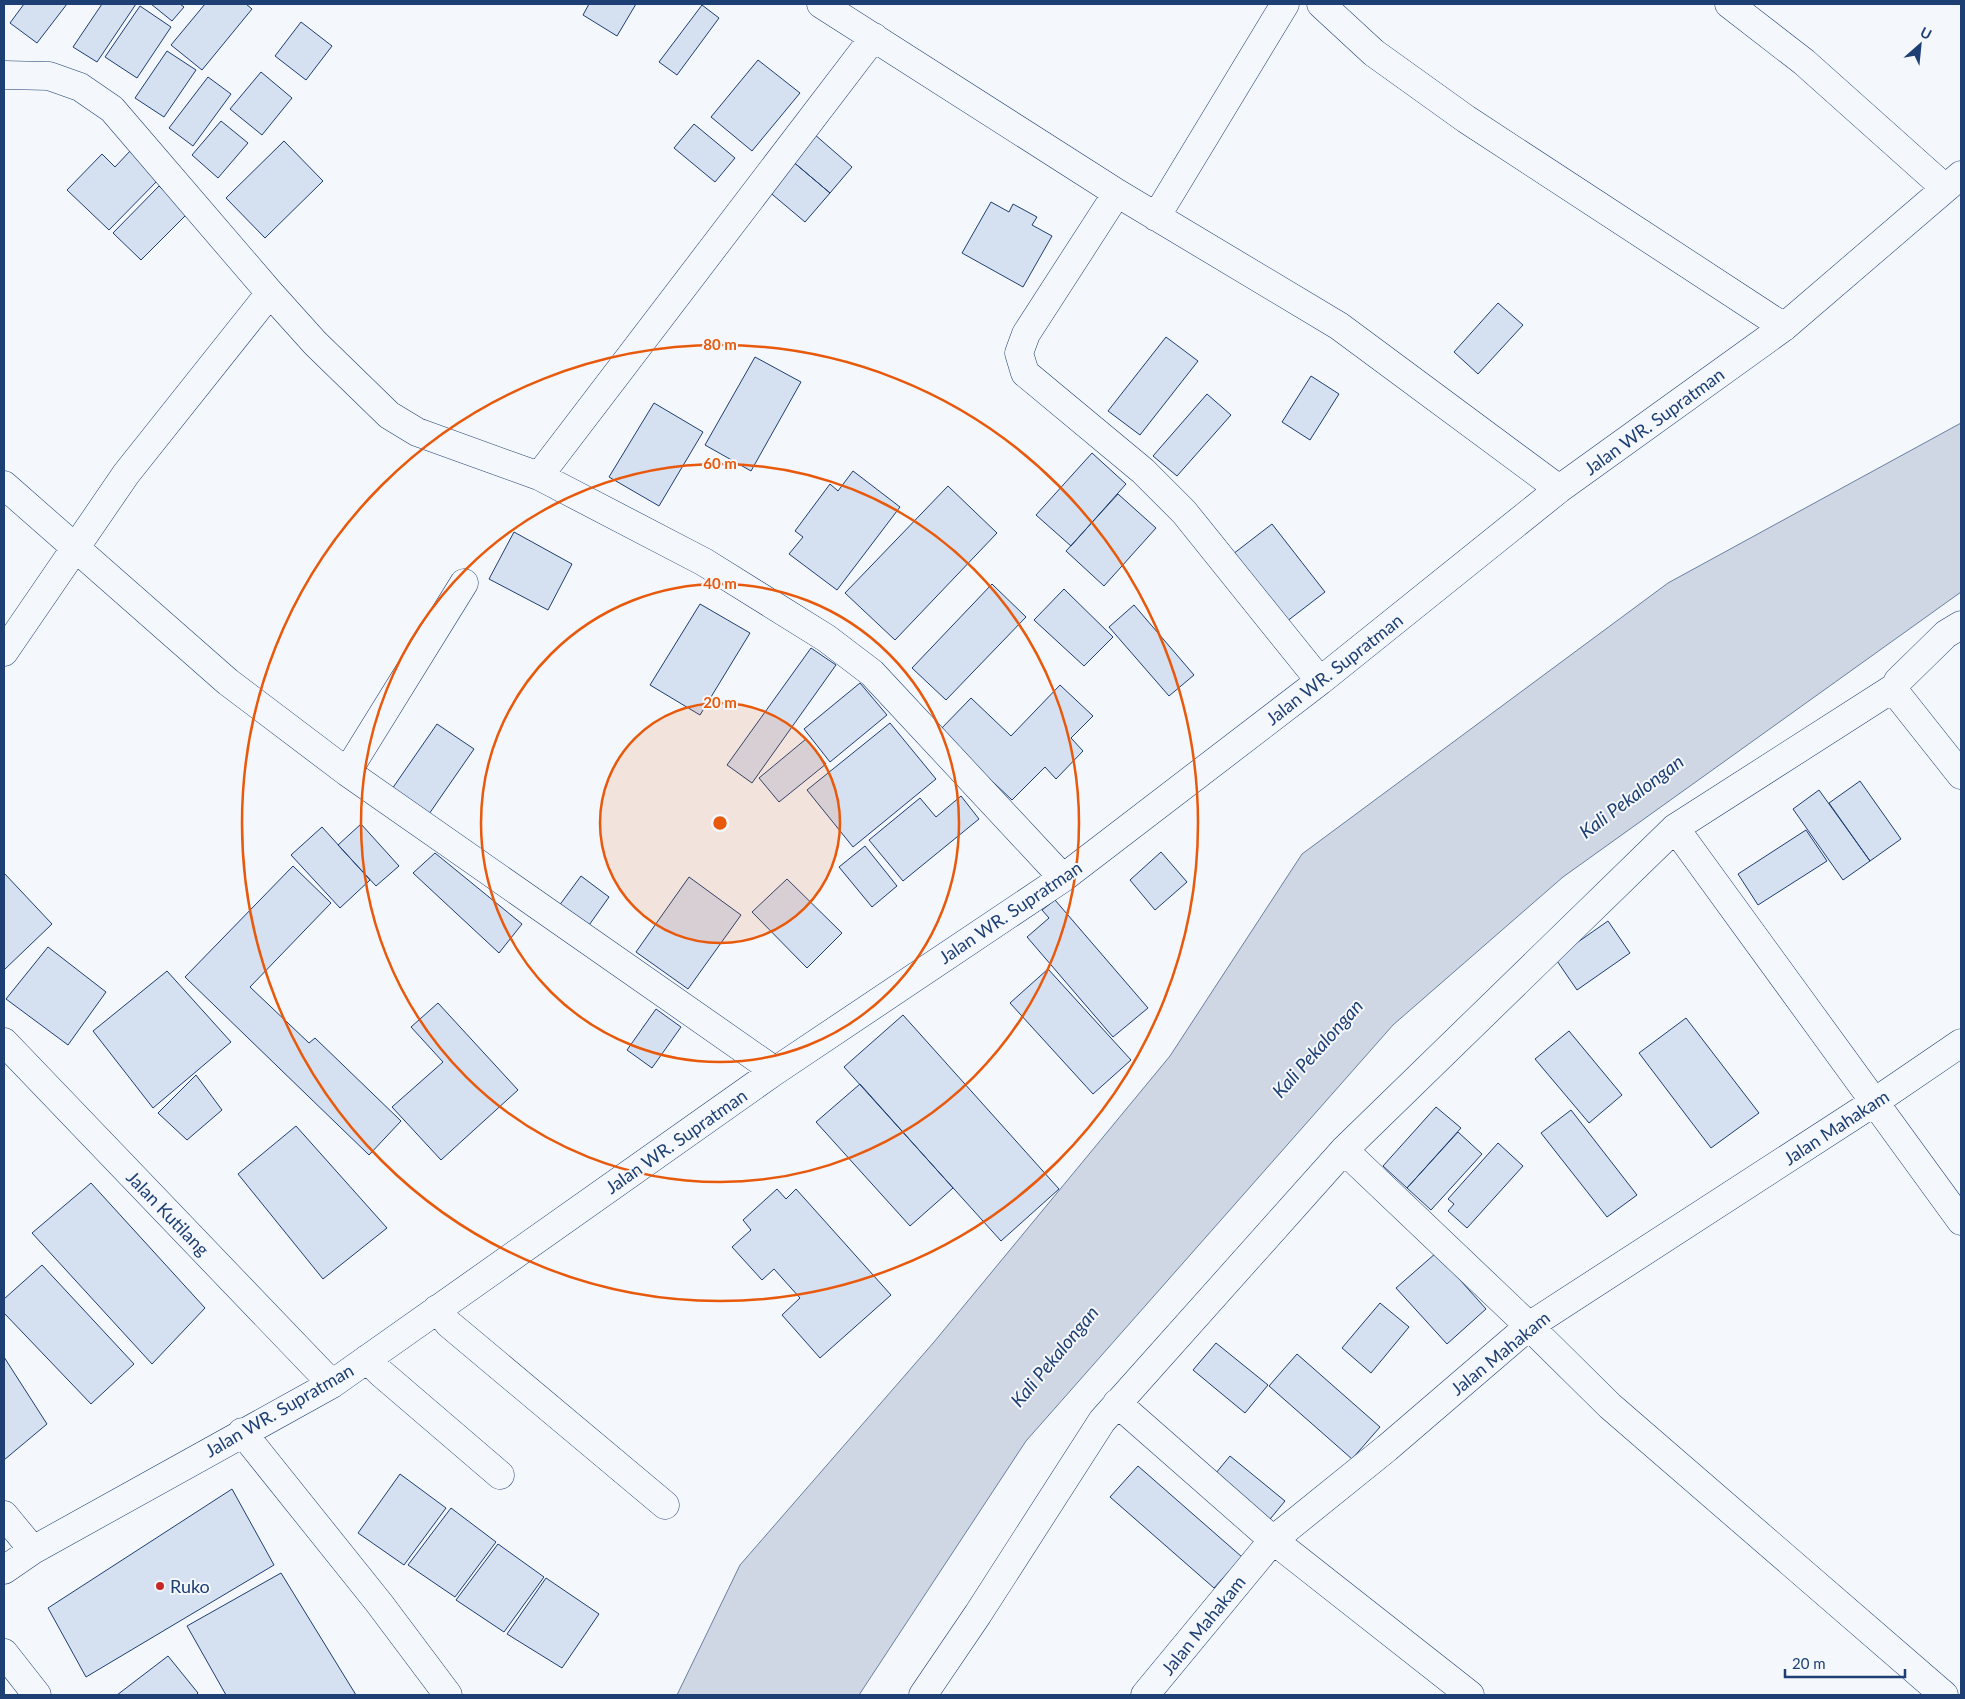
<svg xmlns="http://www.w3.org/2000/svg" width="1965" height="1699" font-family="Lato,sans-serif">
<rect width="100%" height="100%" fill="#f4f7fb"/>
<!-- water -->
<path fill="#cfd7e4" stroke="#687fa3" d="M 1961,423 L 1961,592 L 1563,877 L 1393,1025 L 1026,1441 L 859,1695 L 677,1695 L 740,1565 L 934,1342 L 1170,1056 L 1302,854 L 1668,583 Z"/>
<!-- building -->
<path fill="#d5e0f0" stroke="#1d3f73" d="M 24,4 L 67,4 L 37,43 L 10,23 Z
M 102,4 L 136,4 L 97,62 L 73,47 Z
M 151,4 L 180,4 L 184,7 L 172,21 Z
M 205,4 L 246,4 L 252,9 L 202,70 L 171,45 Z
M 589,4 L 636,4 L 617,36 L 583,15 Z
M 702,5 L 719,18 L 677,75 L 659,62 Z
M 140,6 L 171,27 L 137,78 L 105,57 Z
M 301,22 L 332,46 L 306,80 L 275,56 Z
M 167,51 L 196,70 L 164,117 L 135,98 Z
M 758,60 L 800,93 L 752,151 L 711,117 Z
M 261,72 L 292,98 L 262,135 L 230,109 Z
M 208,77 L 231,94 L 193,146 L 169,128 Z
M 221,121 L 248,143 L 218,178 L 192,155 Z
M 694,124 L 735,158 L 715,182 L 674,148 Z
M 814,134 L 852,167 L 830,193 L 791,160 Z
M 284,141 L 323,181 L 265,238 L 226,198 Z
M 131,150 L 160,178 L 109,230 L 67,190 L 102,154 L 115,167 Z
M 791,160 L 830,193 L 805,222 L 767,190 Z
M 159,186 L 187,214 L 141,260 L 113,233 Z
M 991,202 L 1009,212 L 1013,204 L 1037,217 L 1032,225 L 1052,236 L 1023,287 L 962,253 Z
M 1498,303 L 1523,325 L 1478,374 L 1454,352 Z
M 1166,337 L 1198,361 L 1140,435 L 1108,411 Z
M 755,357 L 801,382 L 751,471 L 705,445 Z
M 1311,376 L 1339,394 L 1310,440 L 1282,422 Z
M 1207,394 L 1231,415 L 1177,476 L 1153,456 Z
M 654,403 L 703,432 L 659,506 L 609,477 Z
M 1092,453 L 1126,484 L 1071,546 L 1036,515 Z
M 853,471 L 900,507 L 837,590 L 789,554 L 803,537 L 795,531 L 830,484 L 838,491 Z
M 948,486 L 997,533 L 895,640 L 845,593 Z
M 1118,494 L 1156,528 L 1104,586 L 1066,551 Z
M 1272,524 L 1325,592 L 1286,622 L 1233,554 Z
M 514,532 L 572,564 L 548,610 L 489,579 Z
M 992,584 L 1026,617 L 946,700 L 912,668 Z
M 1064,589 L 1113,637 L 1084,666 L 1034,620 Z
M 700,604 L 750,633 L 700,715 L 650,685 Z
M 1134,605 L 1194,675 L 1169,696 L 1109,627 Z
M 811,648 L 836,665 L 752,783 L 727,765 Z
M 860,683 L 887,715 L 830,762 L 804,729 Z
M 1060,685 L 1093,716 L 1071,738 L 1083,751 L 1056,779 L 1045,767 L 1012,800 L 939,731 L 971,698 L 1011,736 Z
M 890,723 L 936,779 L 853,847 L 807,790 Z
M 437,724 L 474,749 L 429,814 L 392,789 Z
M 806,739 L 826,764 L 779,802 L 759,778 Z
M 1860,781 L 1901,839 L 1870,861 L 1829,803 Z
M 1819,790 L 1870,861 L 1843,880 L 1793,809 Z
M 961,796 L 979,819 L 903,881 L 869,840 L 920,798 L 936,817 Z
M 361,824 L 399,866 L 376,886 L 338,845 Z
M 322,827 L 370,880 L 340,908 L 291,855 Z
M 1806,830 L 1827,861 L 1758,905 L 1738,874 Z
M 865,846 L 897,886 L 872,907 L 839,867 Z
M 1161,852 L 1187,882 L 1155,910 L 1130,880 Z
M 435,853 L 522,924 L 499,953 L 413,873 Z
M 293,866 L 331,903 L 250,987 L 309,1043 L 315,1038 L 401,1121 L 369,1155 L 185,977 Z
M 4,873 L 52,924 L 4,970 Z
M 581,876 L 609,897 L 582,935 L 553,914 Z
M 689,877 L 741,915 L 688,989 L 636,952 Z
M 787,879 L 842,933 L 807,968 L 752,912 Z
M 1055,900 L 1148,1008 L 1113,1037 L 1027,937 L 1049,918 L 1042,910 Z
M 1608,921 L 1630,953 L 1577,990 L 1555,958 Z
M 48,947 L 106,992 L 68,1045 L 6,999 Z
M 1048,969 L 1131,1060 L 1093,1094 L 1010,1003 Z
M 167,971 L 231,1042 L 153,1108 L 93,1031 Z
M 438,1003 L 518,1090 L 441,1160 L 392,1107 L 443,1062 L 411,1027 Z
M 656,1009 L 681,1027 L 652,1068 L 627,1050 Z
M 903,1015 L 1059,1189 L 1001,1241 L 844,1067 Z
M 1686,1018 L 1759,1113 L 1711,1148 L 1639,1053 Z
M 1569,1031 L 1622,1095 L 1589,1123 L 1535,1059 Z
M 196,1075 L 222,1110 L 187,1140 L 158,1113 Z
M 860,1084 L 953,1188 L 910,1226 L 816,1122 Z
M 1436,1107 L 1461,1128 L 1407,1188 L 1383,1166 Z
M 1571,1110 L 1637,1195 L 1607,1217 L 1541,1133 Z
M 296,1126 L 387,1228 L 323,1279 L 238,1174 Z
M 1458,1132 L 1482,1154 L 1431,1210 L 1407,1188 Z
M 1498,1143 L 1523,1166 L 1467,1228 L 1448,1211 L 1454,1204 L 1448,1199 Z
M 91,1183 L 205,1308 L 152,1364 L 32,1233 Z
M 777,1189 L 786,1199 L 796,1189 L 891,1295 L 820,1358 L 782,1315 L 800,1298 L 774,1269 L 762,1280 L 732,1247 L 751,1230 L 743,1220 Z
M 1436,1253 L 1486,1309 L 1447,1344 L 1396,1288 Z
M 42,1265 L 134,1364 L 91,1404 L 4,1313 L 4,1299 Z
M 1380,1303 L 1409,1327 L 1371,1373 L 1342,1348 Z
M 1216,1343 L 1268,1385 L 1245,1413 L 1193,1370 Z
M 1297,1354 L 1380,1427 L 1352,1459 L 1269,1386 Z
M 4,1357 L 47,1424 L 4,1460 Z
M 1230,1456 L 1285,1501 L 1266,1524 L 1211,1479 Z
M 1138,1466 L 1242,1557 L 1214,1588 L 1110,1497 Z
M 400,1474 L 446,1508 L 404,1565 L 358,1533 Z
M 232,1489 L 274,1565 L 86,1677 L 48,1608 Z
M 451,1508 L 496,1542 L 455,1597 L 408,1565 Z
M 498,1544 L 544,1577 L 504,1632 L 456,1600 Z
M 281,1573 L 356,1695 L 226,1695 L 187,1626 Z
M 546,1578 L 599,1614 L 562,1668 L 507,1634 Z
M 168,1656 L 198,1693 L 196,1695 L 117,1695 Z"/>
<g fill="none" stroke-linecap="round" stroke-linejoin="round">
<defs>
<path id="minor" d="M 821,4 L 1117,193 L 1339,326 L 1559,489
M 1321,4 L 1374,53 L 1466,119 L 1784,327
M 1729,4 L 1804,62 L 1945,188
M 4,75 L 49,76 L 80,87 L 112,109 L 270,293 L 315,343 L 389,415 L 417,432 L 539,476 L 704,562 L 826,638 L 872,673 L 1063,878
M 1117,193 L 1026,334 L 1019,353 L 1025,373 L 1143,471 L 1184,512 L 1320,681
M 1156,217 L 1285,4
M 539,476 L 874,37
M 4,485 L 228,682 L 347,772 L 775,1071
M 1961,625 L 1946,634 L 1898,681 L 1895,687 L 1896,693 L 1961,775
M 4,652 L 126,474 L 270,293
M 347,772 L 464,583
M 1675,828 L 1961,1221
M 4,1042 L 332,1384
M 1344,1150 L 1529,1326 L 1610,1406 L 1944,1695
M 437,1309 L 449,1324 L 665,1505
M 367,1359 L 381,1373 L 500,1475
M 1117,1403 L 1273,1540 L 1470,1695
M 242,1432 L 379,1603 L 448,1695
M 4,1515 L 33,1550
M 4,1570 L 33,1550 L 332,1384 L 775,1071 L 1063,878 L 1320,681 L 1559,489 L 1784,327 L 1961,175
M 4,1653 L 37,1695
M 923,1695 L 978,1614 L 1102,1421 L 1344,1150 L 1675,828 L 1895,687
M 1145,1695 L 1273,1540 L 1387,1448 L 1529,1326 L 1873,1103 L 1961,1043"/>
</defs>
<!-- minor casing -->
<use href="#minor" stroke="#1d3f73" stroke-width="29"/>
<!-- minor -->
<use href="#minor" stroke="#f4f7fb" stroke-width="28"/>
</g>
<!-- distance rings -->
<circle cx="720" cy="823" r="120" fill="#e8590c" fill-opacity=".12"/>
<g fill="none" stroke="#e8590c" stroke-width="2.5">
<circle cx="720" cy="823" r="120"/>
<circle cx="720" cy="823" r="239"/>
<circle cx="720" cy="823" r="359"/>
<circle cx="720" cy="823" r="478"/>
</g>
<!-- markers -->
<circle fill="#c62828" stroke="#f4f7fb" stroke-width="2" cx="160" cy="1586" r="5"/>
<g text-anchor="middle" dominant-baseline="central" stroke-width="4" stroke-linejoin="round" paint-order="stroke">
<!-- street labels -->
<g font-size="18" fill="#1d3f73" stroke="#f4f7fb">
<text transform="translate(1654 421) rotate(-36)">Jalan WR. Supratman</text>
<text transform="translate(1334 669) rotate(-38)">Jalan WR. Supratman</text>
<text transform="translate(1010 912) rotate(-34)">Jalan WR. Supratman</text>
<text transform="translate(1836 1127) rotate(-33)">Jalan Mahakam</text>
<text transform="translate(676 1141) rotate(-35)">Jalan WR. Supratman</text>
<text transform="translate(168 1213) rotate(46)">Jalan Kutilang</text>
<text transform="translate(1500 1353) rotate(-39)">Jalan Mahakam</text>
<text transform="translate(279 1410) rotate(-30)">Jalan WR. Supratman</text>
<text transform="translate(1203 1625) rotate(-51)">Jalan Mahakam</text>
</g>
<!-- poi labels -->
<g font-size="18" fill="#1d3f73" stroke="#f4f7fb" text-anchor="start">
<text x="170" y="1586">Ruko</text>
</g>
<!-- water labels -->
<g font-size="19" font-style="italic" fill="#1d3f73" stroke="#f4f7fb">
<text transform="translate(1631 796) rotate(-37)">Kali Pekalongan</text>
<text transform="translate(1317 1048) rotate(-48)">Kali Pekalongan</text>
<text transform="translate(1054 1356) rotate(-50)">Kali Pekalongan</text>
</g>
</g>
<circle cx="720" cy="823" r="8" fill="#e8590c" stroke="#f4f7fb" stroke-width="2.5"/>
<g font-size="15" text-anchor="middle" font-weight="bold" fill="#e8590c" stroke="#f4f7fb" stroke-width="4" stroke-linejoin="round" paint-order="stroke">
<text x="720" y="350">80 m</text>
<text x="720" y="469">60 m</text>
<text x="720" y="589">40 m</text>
<text x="720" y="708">20 m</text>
</g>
<!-- border -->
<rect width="1965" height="1699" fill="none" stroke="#1d3f73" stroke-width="10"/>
<!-- north arrow -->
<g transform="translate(1920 45) rotate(27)" stroke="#f4f7fb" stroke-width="4" paint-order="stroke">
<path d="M0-4L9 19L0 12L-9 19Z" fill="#1d3f73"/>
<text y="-8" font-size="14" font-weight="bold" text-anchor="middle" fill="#1d3f73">U</text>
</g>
<!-- scale -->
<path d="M1785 1669v8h120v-8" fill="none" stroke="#1d3f73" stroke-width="2.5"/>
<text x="1792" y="1669" font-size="15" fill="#1d3f73" stroke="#f4f7fb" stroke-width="4" paint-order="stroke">20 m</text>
</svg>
